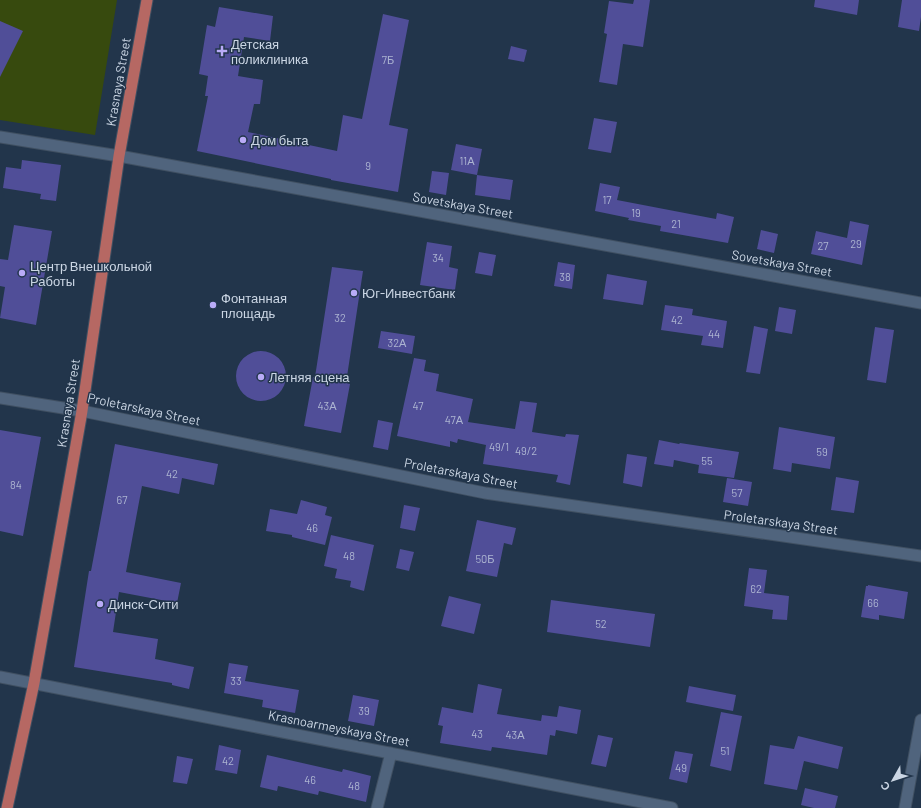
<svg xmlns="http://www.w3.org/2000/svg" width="921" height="808" font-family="Barlow,sans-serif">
<rect width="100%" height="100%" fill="#22354b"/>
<!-- green -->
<path fill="#374a0e" d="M 0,0 L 117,0 L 95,135 L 0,120 Z"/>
<!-- building -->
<path fill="#504e98" d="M 634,0 L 650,0 L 643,47 L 623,44 L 617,85 L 599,82 L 607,34 L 604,33 L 609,1 L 633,4 Z
M 815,0 L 859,0 L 857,15 L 814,7 Z
M 902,0 L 921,0 L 921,17 L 919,31 L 898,27 Z
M 219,7 L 273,16 L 270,41 L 244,37 L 238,76 L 263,80 L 260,104 L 254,104 L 248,132 L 337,151 L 343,115 L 362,119 L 383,14 L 409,20 L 389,125 L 408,129 L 398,192 L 331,180 L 331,179 L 197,151 L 208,96 L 205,96 L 208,76 L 199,74 L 207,25 L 215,27 Z
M 0,21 L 23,31 L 0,77 Z
M 511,46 L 527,50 L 524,62 L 508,59 Z
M 594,118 L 617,122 L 611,153 L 588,149 Z
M 456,144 L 482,149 L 477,175 L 513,180 L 510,200 L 475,195 L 477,175 L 451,170 Z
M 22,160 L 61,165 L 56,201 L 40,199 L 41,194 L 3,188 L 6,167 L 21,169 Z
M 432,171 L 449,173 L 446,195 L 429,192 Z
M 600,183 L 620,187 L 617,200 L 716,219 L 717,213 L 734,217 L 728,243 L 660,231 L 661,226 L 628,220 L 629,218 L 595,211 Z
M 850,221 L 869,225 L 862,265 L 811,254 L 816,231 L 847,238 Z
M 14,225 L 52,231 L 36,325 L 0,318 L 5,287 L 0,286 L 0,259 L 8,260 Z
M 761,230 L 778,234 L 774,253 L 757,249 Z
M 427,242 L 452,246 L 449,267 L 458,269 L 455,290 L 420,285 Z
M 479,252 L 496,255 L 492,276 L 475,273 Z
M 558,262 L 575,265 L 572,289 L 554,286 Z
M 332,267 L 363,271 L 346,383 L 350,384 L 341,433 L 304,426 L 313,377 L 315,377 Z
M 607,274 L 647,281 L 643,305 L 603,299 Z
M 665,305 L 693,309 L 692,315 L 727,321 L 723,348 L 701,345 L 703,336 L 661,330 Z
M 779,307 L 796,310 L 792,334 L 775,331 Z
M 754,326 L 768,329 L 760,374 L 746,372 Z
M 875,327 L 894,330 L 886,383 L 867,380 Z
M 381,331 L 415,336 L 412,354 L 378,348 Z
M236 376a25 25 0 1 1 50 0a25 25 0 1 1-50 0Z
M 414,358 L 426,360 L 424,371 L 439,374 L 436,391 L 473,399 L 468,422 L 515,429 L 520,401 L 537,403 L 532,432 L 565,437 L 566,434 L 579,435 L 570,485 L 556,482 L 558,475 L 483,464 L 486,445 L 458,439 L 457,443 L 450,441 L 450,447 L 397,436 Z
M 378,420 L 393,423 L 388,450 L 373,447 Z
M 779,427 L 835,437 L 830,469 L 792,463 L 791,472 L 773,469 Z
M 0,430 L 41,437 L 23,536 L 0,531 Z
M 659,440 L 679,444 L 680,443 L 739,452 L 734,478 L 698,473 L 699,465 L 674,460 L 673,467 L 654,464 Z
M 115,444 L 218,464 L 214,485 L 182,478 L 179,494 L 142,486 L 126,572 L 181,583 L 177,603 L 119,592 L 113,632 L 158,639 L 155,659 L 194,667 L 189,689 L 172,685 L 172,683 L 74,667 L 89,571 L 91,571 Z
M 627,454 L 647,457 L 642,487 L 623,483 Z
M 836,477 L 859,481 L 854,513 L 831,510 Z
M 727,478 L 752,482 L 748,506 L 723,502 Z
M 301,500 L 327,507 L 325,515 L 332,517 L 325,545 L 292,537 L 292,535 L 266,531 L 270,509 L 297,514 Z
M 404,505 L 420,508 L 415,531 L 400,528 Z
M 477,520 L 516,528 L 512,545 L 504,543 L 497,577 L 466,571 Z
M 331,535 L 374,545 L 364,591 L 350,587 L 351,581 L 335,578 L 337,569 L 324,566 Z
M 400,549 L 414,552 L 409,571 L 396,568 Z
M 749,568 L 767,570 L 764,593 L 789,596 L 787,620 L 772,619 L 773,610 L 744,606 Z
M 868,585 L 908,592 L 904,619 L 879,615 L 879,620 L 861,617 L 866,586 L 868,586 Z
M 449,596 L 481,604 L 474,634 L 441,626 Z
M 551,600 L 655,614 L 650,647 L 547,632 Z
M 229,663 L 248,666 L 245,681 L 299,690 L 295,713 L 262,707 L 263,700 L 224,693 Z
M 478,684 L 502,689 L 497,714 L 541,721 L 542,715 L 557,717 L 559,706 L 581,710 L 577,734 L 556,730 L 555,736 L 550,735 L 547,755 L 492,747 L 491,751 L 440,743 L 443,726 L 438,725 L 442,707 L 473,713 Z
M 689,686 L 736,695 L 733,711 L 686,702 Z
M 353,695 L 379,700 L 374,726 L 348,721 Z
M 721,712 L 742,716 L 731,771 L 710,766 Z
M 598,735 L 613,738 L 606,767 L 591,764 Z
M 798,736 L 843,747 L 838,769 L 804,761 L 797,790 L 764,784 L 770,745 L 794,749 Z
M 219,745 L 241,750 L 237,774 L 215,770 Z
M 675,751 L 693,754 L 687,783 L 669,779 Z
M 267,755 L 342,772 L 343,769 L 371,776 L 366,802 L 319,791 L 318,795 L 278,786 L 277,791 L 260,787 Z
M 177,756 L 193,759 L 187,784 L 173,782 Z
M 805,788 L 838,796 L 835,808 L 814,808 L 801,805 Z"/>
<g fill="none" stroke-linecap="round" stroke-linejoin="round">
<defs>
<path id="minor" d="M 0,137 L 119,156 L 921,303
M 0,398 L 82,411 L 485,493 L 921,556
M 0,677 L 672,808
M 377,808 L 391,753
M 905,808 L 921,720"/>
<path id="primary" d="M 7,808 L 34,683 L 82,411 L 119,156 L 147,0"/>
</defs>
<!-- minor casing -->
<use href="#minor" stroke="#405062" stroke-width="13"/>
<!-- primary casing -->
<use href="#primary" stroke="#405062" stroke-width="13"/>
<!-- minor -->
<use href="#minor" stroke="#50647d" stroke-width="11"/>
<!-- primary -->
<use href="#primary" stroke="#b66863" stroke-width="11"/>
</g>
<!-- markers -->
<g fill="#b9abf7" stroke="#22354b" stroke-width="1.5">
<path d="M220 45h4v4h4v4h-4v4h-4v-4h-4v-4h4z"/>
<circle cx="243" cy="140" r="4"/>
<circle cx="22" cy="273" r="4"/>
<circle cx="354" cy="293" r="4"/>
<circle cx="213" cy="305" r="4"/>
<circle cx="261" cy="377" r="4"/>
<circle cx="100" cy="604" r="4"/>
</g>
<g text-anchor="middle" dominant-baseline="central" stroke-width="3" stroke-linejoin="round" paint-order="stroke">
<!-- number labels -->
<g font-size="11" fill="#acb4d1">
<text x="388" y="59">7Б</text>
<text x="467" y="160">11А</text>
<text x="368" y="165">9</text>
<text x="607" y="199">17</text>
<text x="636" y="212">19</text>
<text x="676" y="223">21</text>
<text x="856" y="243">29</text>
<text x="823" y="245">27</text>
<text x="438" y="257">34</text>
<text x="565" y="276">38</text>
<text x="340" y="317">32</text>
<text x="677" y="319">42</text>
<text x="714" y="333">44</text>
<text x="397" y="342">32А</text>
<text x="327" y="405">43А</text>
<text x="418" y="405">47</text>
<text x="454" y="419">47А</text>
<text x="499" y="446">49/1</text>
<text x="526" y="450">49/2</text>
<text x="822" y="451">59</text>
<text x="707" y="460">55</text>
<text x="172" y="473">42</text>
<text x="16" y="484">84</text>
<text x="737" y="492">57</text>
<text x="122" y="499">67</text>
<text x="312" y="527">46</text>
<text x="349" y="555">48</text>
<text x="485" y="558">50Б</text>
<text x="756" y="588">62</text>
<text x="873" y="602">66</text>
<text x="601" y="623">52</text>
<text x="236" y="680">33</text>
<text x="364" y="710">39</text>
<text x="477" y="733">43</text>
<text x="515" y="734">43А</text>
<text x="725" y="750">51</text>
<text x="228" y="760">42</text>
<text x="681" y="767">49</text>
<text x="310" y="779">46</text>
<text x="354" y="785">48</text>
</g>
<!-- poi labels -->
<g font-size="13" fill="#cbd6e4" stroke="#22354b" text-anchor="start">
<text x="231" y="44">Детская<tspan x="231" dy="15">поликлиника</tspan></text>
<text x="251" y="140">Дом быта</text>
<text x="30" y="266">Центр Внешкольной<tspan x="30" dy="15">Работы</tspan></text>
<text x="362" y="293">Юг-Инвестбанк</text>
<text x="221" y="298">Фонтанная<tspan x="221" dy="15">площадь</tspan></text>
<text x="269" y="377">Летняя сцена</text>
<text x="108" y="604">Динск-Сити</text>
</g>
<!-- street labels -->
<g font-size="13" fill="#cbd6e4" stroke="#22354b">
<text transform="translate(118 82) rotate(-80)">Krasnaya Street</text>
<text transform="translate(463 205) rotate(10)">Sovetskaya Street</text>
<text transform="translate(782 263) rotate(10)">Sovetskaya Street</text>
<text transform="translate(68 403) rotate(-81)">Krasnaya Street</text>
<text transform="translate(144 409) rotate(12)">Proletarskaya Street</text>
<text transform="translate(461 473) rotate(11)">Proletarskaya Street</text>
<text transform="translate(781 522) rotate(8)">Proletarskaya Street</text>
<text transform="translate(339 728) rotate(11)">Krasnoarmeyskaya Street</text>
</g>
</g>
<!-- north arrow -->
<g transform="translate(893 780) rotate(231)" stroke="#22354b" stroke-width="3" paint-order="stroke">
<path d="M0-3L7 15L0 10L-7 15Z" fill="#cbd6e4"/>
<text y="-6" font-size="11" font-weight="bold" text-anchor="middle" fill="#cbd6e4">С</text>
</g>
</svg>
